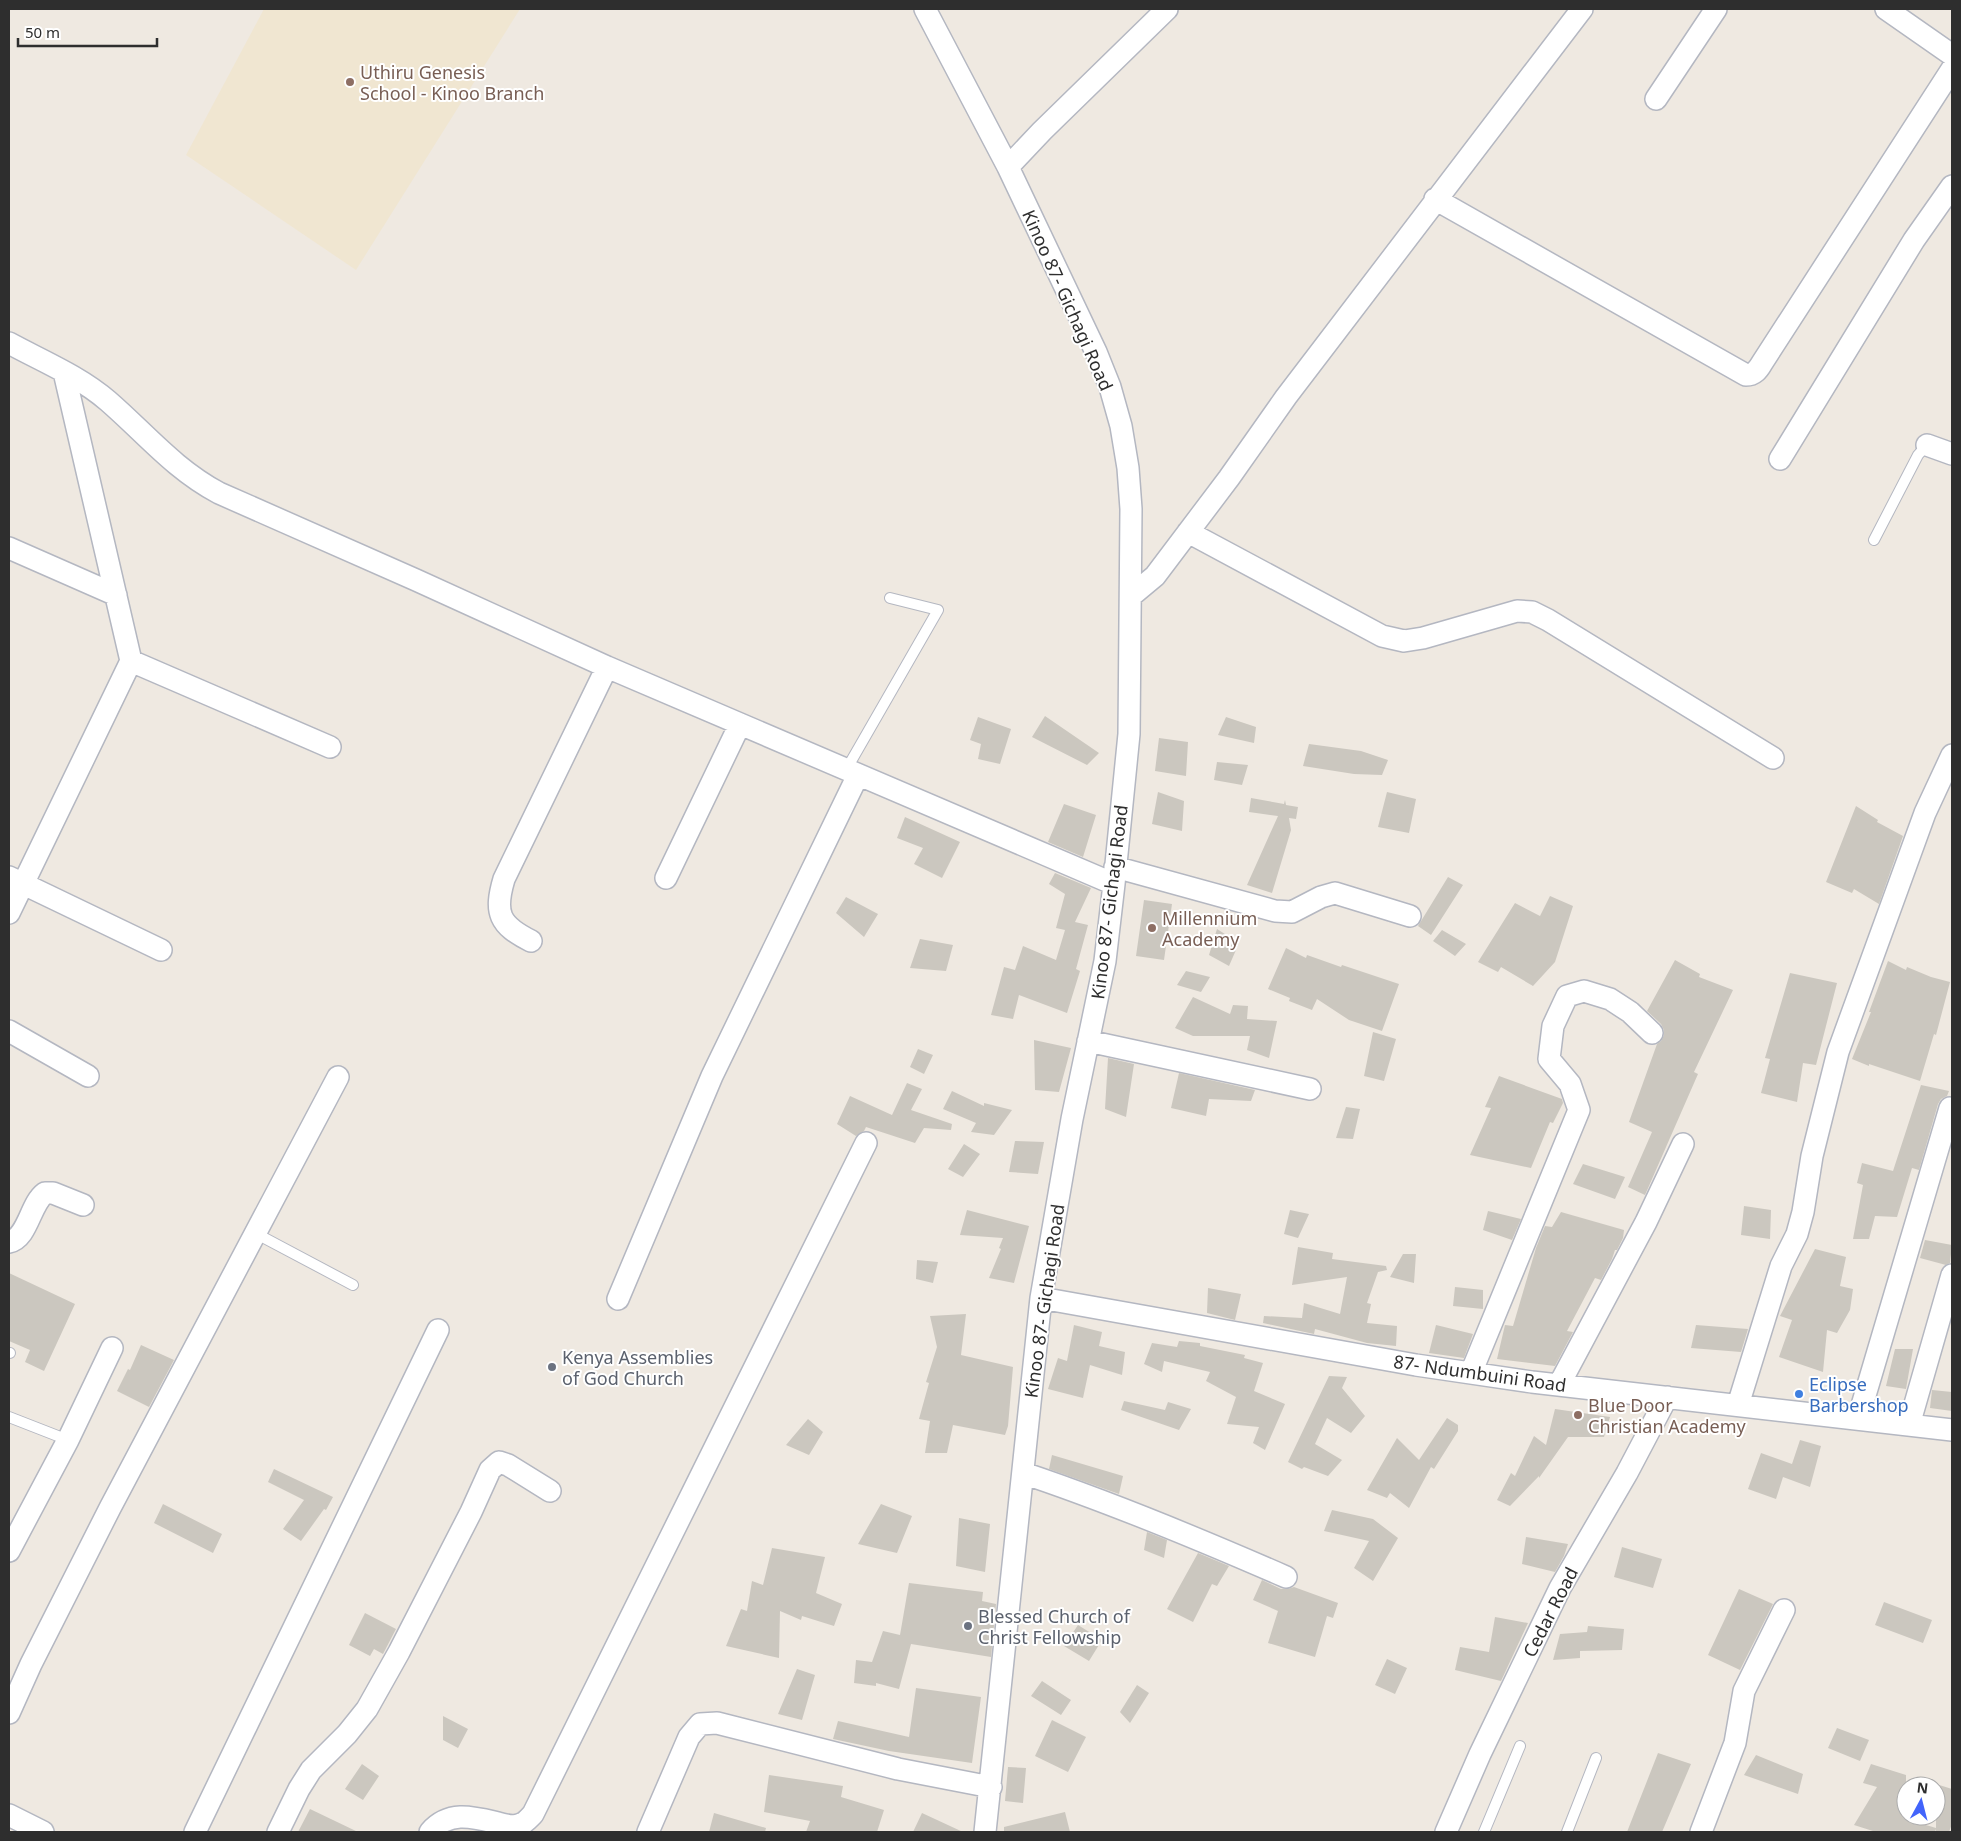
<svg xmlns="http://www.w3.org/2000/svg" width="1961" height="1841" font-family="'Noto Sans',sans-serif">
<rect width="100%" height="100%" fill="#efe9e1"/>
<!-- education -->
<path fill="#f0e6d1" d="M 264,9 L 520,9 L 356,270 L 186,155 Z"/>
<!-- building -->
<path fill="#cbc7bf" d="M 1045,716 L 1099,753 L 1087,765 L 1032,737 Z
M 978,717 L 1011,729 L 1000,764 L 978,759 L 981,744 L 970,740 Z
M 1226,717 L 1256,727 L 1254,743 L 1218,735 Z
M 1159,738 L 1188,742 L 1186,776 L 1155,771 Z
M 1309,744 L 1361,751 L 1388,760 L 1382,775 L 1354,774 L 1303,766 Z
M 1217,762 L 1248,765 L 1242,785 L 1214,780 Z
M 1158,792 L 1184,801 L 1182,831 L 1152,824 Z
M 1387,792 L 1416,799 L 1409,833 L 1378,827 Z
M 1251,798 L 1284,804 L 1285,800 L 1286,805 L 1298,807 L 1296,819 L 1289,818 L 1291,830 L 1272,893 L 1247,885 L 1278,816 L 1249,812 Z
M 1064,804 L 1096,815 L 1083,857 L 1048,842 Z
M 1856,806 L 1878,820 L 1877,822 L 1903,836 L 1879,904 L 1854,889 L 1852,893 L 1826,882 Z
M 905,817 L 960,842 L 942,878 L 914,864 L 923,848 L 897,838 Z
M 1055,873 L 1091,888 L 1075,922 L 1088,925 L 1076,969 L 1080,971 L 1067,1013 L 1019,995 L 1013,1019 L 991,1015 L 1004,967 L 1015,970 L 1023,946 L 1056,960 L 1065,930 L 1056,928 L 1065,894 L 1049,884 Z
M 1448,877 L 1463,885 L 1431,935 L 1418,926 Z
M 1550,896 L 1573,906 L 1555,962 L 1533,986 L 1501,967 L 1498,972 L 1478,962 L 1515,903 L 1540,916 Z
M 846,897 L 878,914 L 864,937 L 836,913 Z
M 1144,900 L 1172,904 L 1164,960 L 1136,956 Z
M 1217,929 L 1239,943 L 1229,966 L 1209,955 Z
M 1442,930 L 1466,944 L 1455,956 L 1433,941 Z
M 920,939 L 953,945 L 946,971 L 910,968 Z
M 1286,948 L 1306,958 L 1307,955 L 1341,967 L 1342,965 L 1399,984 L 1382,1031 L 1349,1020 L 1317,999 L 1312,1010 L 1289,1001 L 1290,998 L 1268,989 Z
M 1675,960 L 1700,974 L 1699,977 L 1733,990 L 1694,1072 L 1698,1074 L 1645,1195 L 1628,1187 L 1652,1132 L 1629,1122 L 1657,1044 L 1661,1041 L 1664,1035 L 1664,1030 L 1661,1024 L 1647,1011 Z
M 1888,961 L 1906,970 L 1907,967 L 1931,977 L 1950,982 L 1936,1035 L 1934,1034 L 1920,1081 L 1869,1064 L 1869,1066 L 1852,1059 L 1871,1012 L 1869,1012 Z
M 1186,971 L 1210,977 L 1201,992 L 1177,985 Z
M 1790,973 L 1837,983 L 1816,1065 L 1803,1063 L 1797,1102 L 1761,1093 L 1770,1059 L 1765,1058 Z
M 1193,997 L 1230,1014 L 1233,1005 L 1248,1006 L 1247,1019 L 1277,1021 L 1269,1058 L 1247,1050 L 1250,1036 L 1193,1036 L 1175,1028 Z
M 1373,1032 L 1396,1039 L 1384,1081 L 1364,1076 Z
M 1034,1040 L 1071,1048 L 1059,1092 L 1035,1090 Z
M 918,1049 L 933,1055 L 924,1074 L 910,1067 Z
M 1108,1058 L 1134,1064 L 1126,1117 L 1105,1109 Z
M 1179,1073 L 1255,1090 L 1251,1101 L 1209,1099 L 1206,1116 L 1171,1108 Z
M 1499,1076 L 1562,1099 L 1563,1103 L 1553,1123 L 1550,1122 L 1531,1168 L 1470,1155 L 1491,1108 L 1485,1107 Z
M 907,1083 L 922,1089 L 911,1110 L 952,1124 L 951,1130 L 924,1128 L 915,1143 L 866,1127 L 864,1131 L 856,1136 L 837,1124 L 850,1096 L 892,1115 Z
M 1921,1085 L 1949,1091 L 1947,1096 L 1941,1099 L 1938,1104 L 1919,1170 L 1912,1168 L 1897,1217 L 1875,1216 L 1869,1239 L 1853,1239 L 1863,1185 L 1857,1183 L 1862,1163 L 1893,1171 Z
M 952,1091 L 984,1106 L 984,1103 L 1012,1110 L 994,1135 L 971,1132 L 976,1123 L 943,1109 Z
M 1346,1107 L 1360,1109 L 1353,1139 L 1336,1138 Z
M 1015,1141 L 1044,1142 L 1038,1174 L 1009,1172 Z
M 964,1144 L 980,1154 L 963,1177 L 948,1169 Z
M 1583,1164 L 1625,1177 L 1615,1199 L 1573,1184 Z
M 1744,1206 L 1771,1210 L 1770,1239 L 1741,1235 Z
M 967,1210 L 1029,1226 L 1014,1283 L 989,1278 L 1001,1249 L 999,1248 L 1003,1238 L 960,1235 Z
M 1290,1210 L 1309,1214 L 1298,1238 L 1284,1234 Z
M 1488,1211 L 1521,1219 L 1512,1240 L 1483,1230 Z
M 1561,1212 L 1624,1230 L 1623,1238 L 1617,1250 L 1615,1250 L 1612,1259 L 1601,1280 L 1595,1278 L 1567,1331 L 1573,1332 L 1555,1366 L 1497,1359 L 1505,1325 L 1513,1326 L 1536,1248 L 1545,1226 L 1552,1227 Z
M 1925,1240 L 1952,1245 L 1950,1263 L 1946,1265 L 1920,1258 Z
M 1298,1247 L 1333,1253 L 1332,1259 L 1386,1266 L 1387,1270 L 1378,1272 L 1367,1303 L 1371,1304 L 1367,1323 L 1397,1326 L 1396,1346 L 1367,1343 L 1315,1329 L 1314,1334 L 1263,1323 L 1264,1316 L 1302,1318 L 1304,1303 L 1340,1314 L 1347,1277 L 1292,1285 Z
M 1815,1249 L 1846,1257 L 1840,1286 L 1853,1289 L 1850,1310 L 1837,1333 L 1827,1330 L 1823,1372 L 1779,1357 L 1792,1320 L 1780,1316 Z
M 1403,1254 L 1416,1254 L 1414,1283 L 1390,1277 Z
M 917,1260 L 938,1262 L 933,1283 L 916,1279 Z
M 9,1273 L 75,1304 L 44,1371 L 25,1362 L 30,1350 L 9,1341 Z
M 1455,1287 L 1483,1290 L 1483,1309 L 1453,1306 Z
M 1208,1288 L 1241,1294 L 1235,1320 L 1207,1313 Z
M 966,1314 L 961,1355 L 1013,1367 L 1008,1426 L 1005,1435 L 953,1425 L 947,1453 L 925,1453 L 930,1421 L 919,1419 L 929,1383 L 926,1382 L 937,1347 L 930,1316 Z
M 1074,1325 L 1102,1332 L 1099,1346 L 1125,1352 L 1122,1375 L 1090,1365 L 1083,1398 L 1048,1389 L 1058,1358 L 1067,1361 Z
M 1436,1325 L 1473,1334 L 1464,1358 L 1429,1353 Z
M 1696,1325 L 1748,1329 L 1741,1352 L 1691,1348 Z
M 1179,1341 L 1200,1343 L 1200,1346 L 1245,1355 L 1244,1358 L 1263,1363 L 1254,1391 L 1285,1404 L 1265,1450 L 1253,1443 L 1259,1427 L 1227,1424 L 1236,1397 L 1206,1381 L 1210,1372 L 1164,1361 L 1162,1372 L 1144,1364 L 1152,1343 L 1177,1347 Z
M 141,1345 L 174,1360 L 149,1407 L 117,1391 L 128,1369 L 130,1370 Z
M 1895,1349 L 1913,1349 L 1906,1389 L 1886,1386 Z
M 1329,1376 L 1347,1377 L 1342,1388 L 1365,1416 L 1351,1433 L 1327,1418 L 1315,1444 L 1342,1460 L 1328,1476 L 1304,1467 L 1302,1469 L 1288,1462 Z
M 1932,1390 L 1952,1392 L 1952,1411 L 1930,1408 Z
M 1124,1401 L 1165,1410 L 1168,1402 L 1191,1409 L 1179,1430 L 1121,1410 Z
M 1555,1409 L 1610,1417 L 1604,1437 L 1568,1437 L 1539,1478 L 1539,1476 L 1510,1506 L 1497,1500 L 1511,1473 L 1515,1476 L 1534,1436 L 1546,1445 Z
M 1447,1418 L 1458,1425 L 1458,1431 L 1434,1469 L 1431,1467 L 1409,1508 L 1390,1493 L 1387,1498 L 1367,1490 L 1397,1438 L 1419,1460 Z
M 808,1419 L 823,1432 L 809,1455 L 786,1445 Z
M 1800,1440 L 1821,1446 L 1810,1487 L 1783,1477 L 1776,1499 L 1748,1489 L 1761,1453 L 1792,1464 Z
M 1052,1455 L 1123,1476 L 1119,1494 L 1049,1469 Z
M 274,1469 L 333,1497 L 326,1510 L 324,1509 L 301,1541 L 283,1529 L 304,1500 L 268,1482 Z
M 163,1504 L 222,1534 L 213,1553 L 154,1523 Z
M 881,1504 L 912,1516 L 897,1553 L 858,1544 Z
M 1332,1510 L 1373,1519 L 1398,1538 L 1373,1581 L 1354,1568 L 1369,1541 L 1324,1531 Z
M 959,1518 L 990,1524 L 985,1572 L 956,1566 Z
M 1147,1532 L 1167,1540 L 1164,1558 L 1144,1550 Z
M 1526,1537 L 1568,1544 L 1564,1556 L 1555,1572 L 1522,1564 Z
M 1622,1547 L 1662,1559 L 1653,1588 L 1614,1577 Z
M 772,1548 L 825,1557 L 816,1593 L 842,1604 L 834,1626 L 802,1616 L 801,1620 L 780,1611 L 779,1658 L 726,1646 L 741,1609 L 747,1611 L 752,1581 L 763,1585 Z
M 1198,1553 L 1229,1566 L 1217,1586 L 1212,1584 L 1193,1622 L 1167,1609 Z
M 1262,1580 L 1281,1589 L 1288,1589 L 1294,1587 L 1338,1603 L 1333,1618 L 1327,1616 L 1315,1657 L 1268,1643 L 1278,1611 L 1253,1600 Z
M 909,1583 L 983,1592 L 982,1601 L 996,1604 L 991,1657 L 911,1644 L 899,1689 L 876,1683 L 876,1686 L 854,1683 L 856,1660 L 872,1662 L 883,1631 L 900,1635 Z
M 1739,1589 L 1773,1604 L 1740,1670 L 1708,1655 Z
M 1884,1602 L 1932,1620 L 1923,1643 L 1875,1625 Z
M 365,1613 L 396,1629 L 383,1654 L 374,1649 L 370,1656 L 349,1645 Z
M 1495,1617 L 1528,1623 L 1501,1681 L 1455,1670 L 1460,1647 L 1489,1652 Z
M 1078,1625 L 1102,1640 L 1089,1661 L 1064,1646 Z
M 1588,1626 L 1624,1629 L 1622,1650 L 1580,1651 L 1580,1658 L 1553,1660 L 1560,1634 L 1587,1632 Z
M 1387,1659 L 1407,1668 L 1395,1694 L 1375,1685 Z
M 797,1669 L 815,1675 L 802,1720 L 778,1714 Z
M 1042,1681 L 1071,1700 L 1061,1715 L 1031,1696 Z
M 1137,1685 L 1149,1693 L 1130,1723 L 1120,1712 Z
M 916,1688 L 981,1697 L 972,1763 L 889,1751 L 833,1739 L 838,1721 L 909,1737 Z
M 443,1716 L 468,1729 L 458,1748 L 443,1740 Z
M 1052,1720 L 1086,1737 L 1068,1772 L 1035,1756 Z
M 1837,1728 L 1869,1740 L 1860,1761 L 1828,1748 Z
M 1658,1753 L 1691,1764 L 1662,1832 L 1627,1832 Z
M 1756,1755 L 1803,1774 L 1798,1794 L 1744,1775 Z
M 362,1764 L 379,1776 L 363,1800 L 345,1789 Z
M 1871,1764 L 1906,1775 L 1906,1819 L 1936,1828 L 1936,1784 L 1952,1789 L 1952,1824 L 1949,1832 L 1936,1832 L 1936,1829 L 1935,1832 L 1876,1832 L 1854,1825 L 1877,1787 L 1863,1783 Z
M 1008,1767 L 1026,1768 L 1023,1803 L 1005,1801 Z
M 769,1775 L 843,1786 L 841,1797 L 884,1810 L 877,1832 L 806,1832 L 810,1821 L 764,1812 Z
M 310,1809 L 358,1832 L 298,1832 Z
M 1065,1812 L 1070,1832 L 1004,1832 L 1004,1827 Z
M 714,1813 L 766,1828 L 765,1832 L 709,1832 Z
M 922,1813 L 963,1832 L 913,1832 Z"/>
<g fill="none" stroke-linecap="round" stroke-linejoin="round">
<defs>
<path id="lane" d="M 1874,540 L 1918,455 L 1927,445
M 846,770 L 938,610 L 890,598
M 255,1233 L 353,1285
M 9,1353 L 10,1353
M 9,1417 L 68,1440
M 1484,1832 L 1520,1746
M 1567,1832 L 1596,1758"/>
<path id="street" d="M 925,9 L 1008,167 L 1096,352 L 1110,387 L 1121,426 L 1128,468 L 1131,509 L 1129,734 L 1114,884 L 1105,961 L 1072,1119 L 1041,1298 L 985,1832
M 1886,9 L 1952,55
M 1656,99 L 1716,9
M 1008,167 L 1042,131 L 1167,9
M 1435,199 L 1746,375 C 1754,375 1758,370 1762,363 L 1952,69
M 9,343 C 42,361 79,376 108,401 C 146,434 174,469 219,493 L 416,580 L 607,667 L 1114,884
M 1927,445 L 1952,454
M 1780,459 L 1914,240 L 1952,186
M 1188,532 L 1382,636 L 1404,641 L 1423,638 L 1517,611 L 1532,612 L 1548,620 L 1773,758
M 9,548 L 116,595
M 1131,596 L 1155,576 L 1229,478 L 1286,397 L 1582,9
M 131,661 L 330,747
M 1115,867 L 1275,911 L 1292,912 L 1321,897 L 1335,893 L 1410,916
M 9,877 L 161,950
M 666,878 L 740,724
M 9,913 L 131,661 L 64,372
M 531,941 C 499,925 494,913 504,879 L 607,667
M 9,1031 L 88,1076
M 1088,1041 L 1310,1089
M 9,1242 C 28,1238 30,1204 45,1193 L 53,1193 L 83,1205
M 1041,1298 L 1416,1365 L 1532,1382 L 1952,1430
M 618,1299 L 712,1076 L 858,775
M 1471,1373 L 1579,1110 L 1570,1084 L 1549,1059 L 1553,1026 L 1567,996 L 1584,991 L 1610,999 L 1630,1012 L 1652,1033
M 1559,1385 L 1646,1222 L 1683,1144
M 1738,1405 L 1781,1266 L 1797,1234 L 1803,1212 L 1812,1156 L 1838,1052 L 1925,813 L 1952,755
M 1858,1419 L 1950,1108
M 1909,1425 L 1952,1275
M 1023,1473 C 1113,1503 1199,1539 1286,1577
M 9,1551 L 68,1440 L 112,1348
M 9,1713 L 31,1664 L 110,1508 L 338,1077
M 9,1815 L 43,1832
M 195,1832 L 438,1330
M 278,1832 L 299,1789 L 311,1770 L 347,1734 L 367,1709 L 399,1652 L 471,1512 L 490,1470 L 499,1462 L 508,1465 L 550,1491
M 430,1832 C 449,1810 473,1817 498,1823 C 505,1825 515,1827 521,1824 C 525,1823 530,1817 533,1814 L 866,1143
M 648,1832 L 689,1737 L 700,1724 L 717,1723 L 898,1769 L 991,1787
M 1446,1832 L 1480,1754 L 1560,1588 L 1627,1473 L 1667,1397
M 1701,1832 L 1735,1743 L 1744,1691 L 1784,1610"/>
</defs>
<!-- lane casing -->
<use href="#lane" stroke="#b4b7c1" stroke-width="12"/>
<!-- street casing -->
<use href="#street" stroke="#b4b7c1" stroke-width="24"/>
<!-- lane -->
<use href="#lane" stroke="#fff" stroke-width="10"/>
<!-- street -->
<use href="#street" stroke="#fff" stroke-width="21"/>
</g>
<!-- markers -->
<g fill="#8d6e63" stroke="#fff" stroke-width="2">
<circle cx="350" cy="82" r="5"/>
<circle cx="1152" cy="928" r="5"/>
<circle cx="1578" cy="1415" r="5"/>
</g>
<g fill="#6b7280" stroke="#fff" stroke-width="2">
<circle cx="552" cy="1367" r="5"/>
<circle cx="968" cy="1626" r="5"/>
</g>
<circle fill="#3f7fe0" stroke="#fff" stroke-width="2" cx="1799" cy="1394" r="5"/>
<g text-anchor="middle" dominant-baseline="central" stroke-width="4" stroke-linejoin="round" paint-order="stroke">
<!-- education labels -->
<g font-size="18" fill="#785e54" stroke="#fff" text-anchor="start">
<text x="360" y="72">Uthiru Genesis<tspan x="360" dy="21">School - Kinoo Branch</tspan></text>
<text x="1162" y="918">Millennium<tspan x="1162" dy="21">Academy</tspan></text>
<text x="1588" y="1405">Blue Door<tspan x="1588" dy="21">Christian Academy</tspan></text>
</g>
<!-- street labels -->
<g font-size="18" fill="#2e2e2e" stroke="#fff">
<text transform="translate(1068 300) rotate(66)">Kinoo 87- Gichagi Road</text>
<text transform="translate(1109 902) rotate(-83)">Kinoo 87- Gichagi Road</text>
<text transform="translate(1044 1301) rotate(-82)">Kinoo 87- Gichagi Road</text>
<text transform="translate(1480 1373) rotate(8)">87- Ndumbuini Road</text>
<text transform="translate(1550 1612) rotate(-63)">Cedar Road</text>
</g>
<!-- worship labels -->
<g font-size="18" fill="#5b616d" stroke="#fff" text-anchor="start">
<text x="562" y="1357">Kenya Assemblies<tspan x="562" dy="21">of God Church</tspan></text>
<text x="978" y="1616">Blessed Church of<tspan x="978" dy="21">Christ Fellowship</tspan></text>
</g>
<!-- shop labels -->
<g font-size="18" fill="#366cbe" stroke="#fff" text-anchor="start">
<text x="1809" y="1384">Eclipse<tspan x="1809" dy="21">Barbershop</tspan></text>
</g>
</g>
<!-- border -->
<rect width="1961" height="1841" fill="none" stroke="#2e2e2e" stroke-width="20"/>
<!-- north arrow -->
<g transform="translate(1921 1801) rotate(7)"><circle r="24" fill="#ffffff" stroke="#ababab"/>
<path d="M0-4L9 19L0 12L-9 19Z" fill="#4264fb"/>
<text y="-8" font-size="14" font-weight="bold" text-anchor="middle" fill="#2e2e2e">N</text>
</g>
<!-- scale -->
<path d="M18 38v8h139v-8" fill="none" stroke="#2e2e2e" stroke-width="2.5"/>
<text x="25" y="38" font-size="15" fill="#2e2e2e" stroke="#ffffff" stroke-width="4" paint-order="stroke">50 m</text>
</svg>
